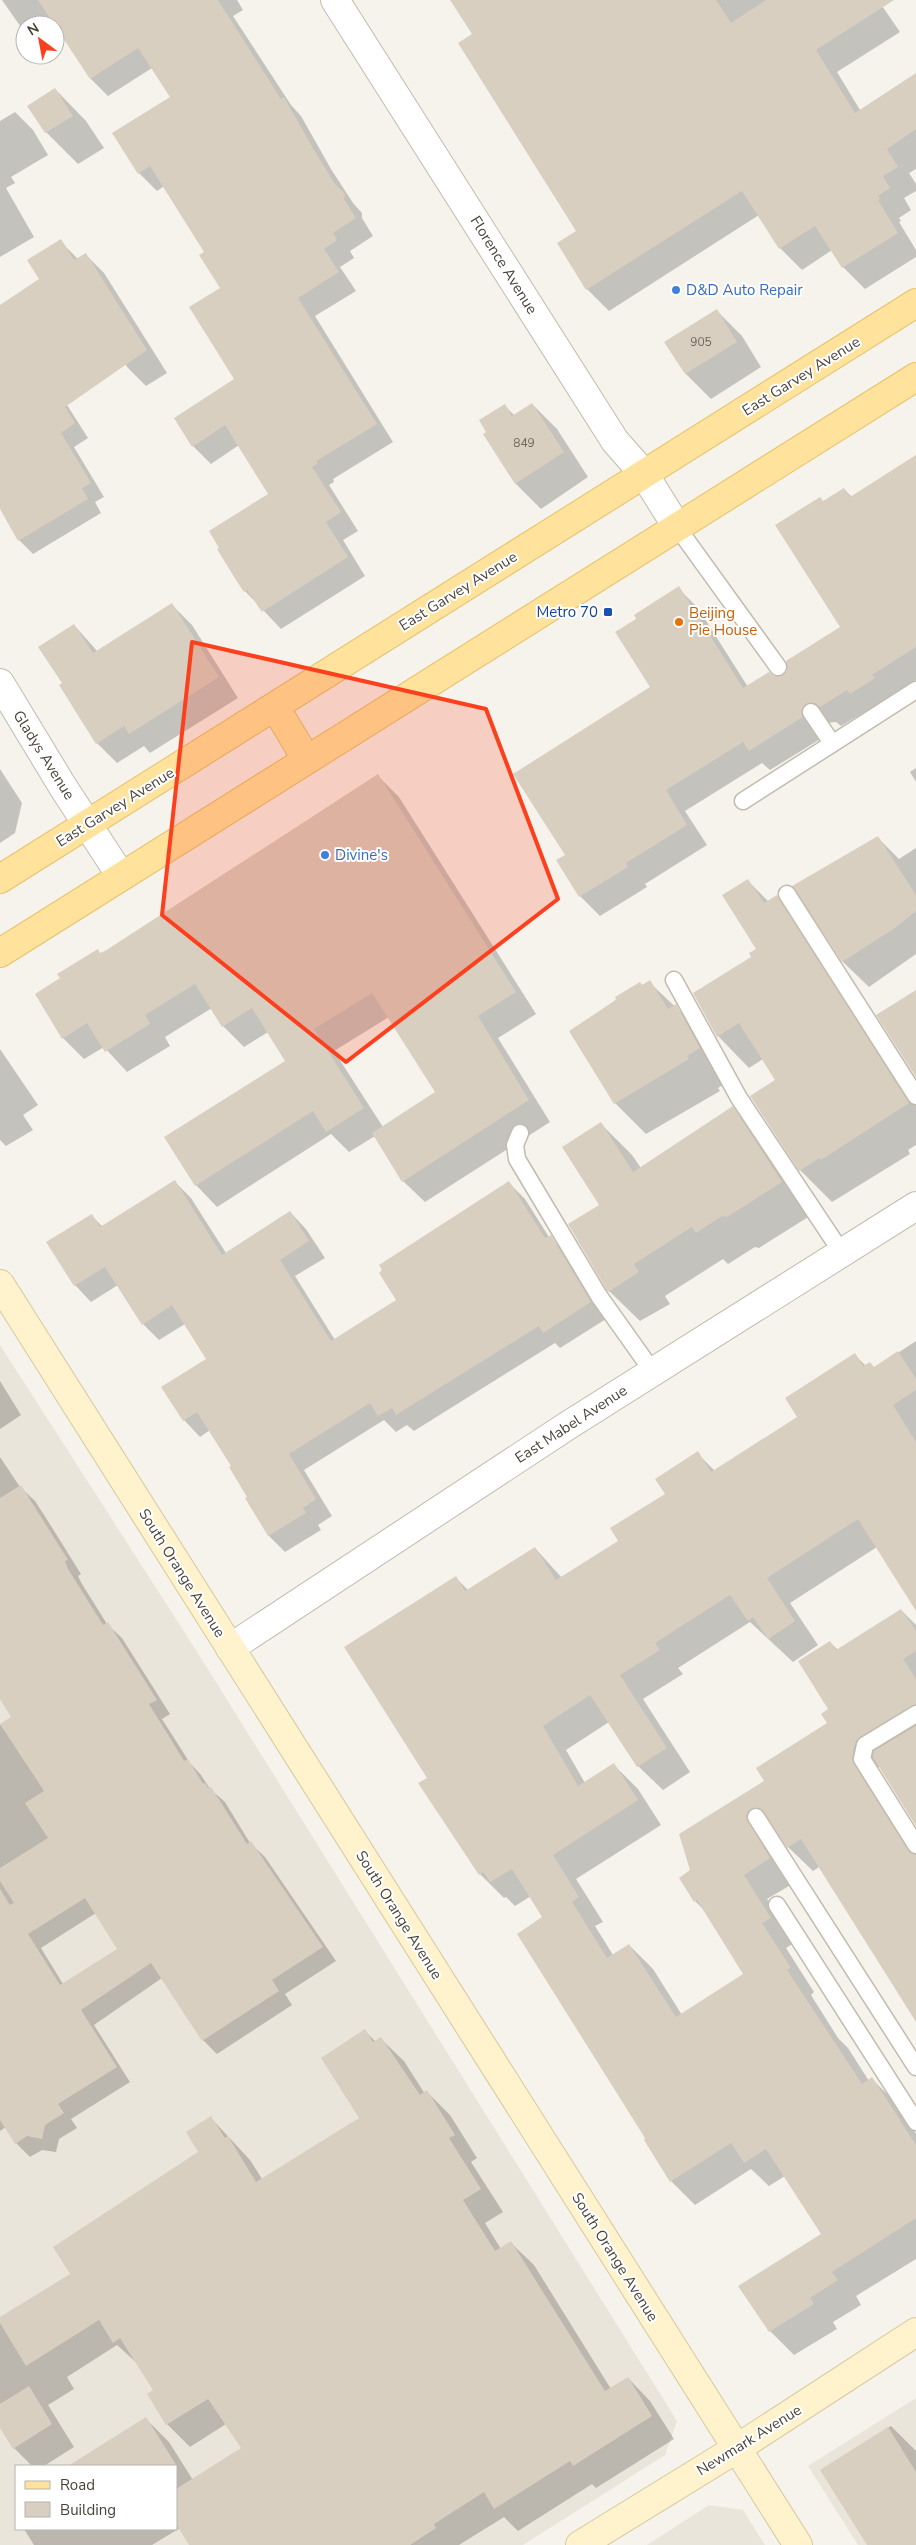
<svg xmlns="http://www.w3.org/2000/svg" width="916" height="2545" font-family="'Nunito Sans',sans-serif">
<rect width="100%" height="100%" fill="#f6f3ec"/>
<!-- residential -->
<path fill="#eae5da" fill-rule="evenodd" d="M 0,1345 L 201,1658 L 677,2421 L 665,2455 L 523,2545 L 0,2545 ZM 16,2466 L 176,2466 L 176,2529 L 16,2529 Z
M 916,2398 L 916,2545 L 858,2545 L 808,2466 Z
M 709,2505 L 743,2510 L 765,2545 L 647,2545 Z"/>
<!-- shadow -->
<path fill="#0003" fill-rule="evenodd" d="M 2,0 L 237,0 L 243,10 L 233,16 L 291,105 L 301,116 L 331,169 L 353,203 L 362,213 L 362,218 L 373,236 L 350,251 L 354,258 L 340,267 L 356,291 L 315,316 L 393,442 L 333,479 L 334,482 L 329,485 L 358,531 L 343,540 L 365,576 L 281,629 L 245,591 L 270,494 L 239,445 L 211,464 L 193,446 L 236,379 L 222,289 L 206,253 L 164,186 L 157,191 L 139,173 L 171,97 L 152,68 L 108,96 L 90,78 L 59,30 L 55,33 L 55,25 L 25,25 L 25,33 Z
M 452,0 L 878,0 L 900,32 L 837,72 L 860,110 L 916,74 L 916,169 L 909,173 L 916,184 L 916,191 L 904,198 L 911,210 L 899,218 L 901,221 L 899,222 L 916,250 L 916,257 L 865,289 L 843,267 L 832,250 L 802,270 L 780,248 L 759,215 L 609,311 L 587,289 L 559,244 L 577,232 L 473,35 Z
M 55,89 L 86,121 L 104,148 L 78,164 L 46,132 Z
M 15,112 L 33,130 L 48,155 L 11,177 L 15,183 L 6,188 L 34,237 L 0,257 L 0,121 Z
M 60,241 L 78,259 L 85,254 L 104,273 L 167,373 L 146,386 L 128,368 L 102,329 L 0,392 L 0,306 L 40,280 Z
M 717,311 L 742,336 L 761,367 L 711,399 L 686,374 L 666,342 Z
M 532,404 L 557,429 L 588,477 L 541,509 L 516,484 L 505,406 L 514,415 Z
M 67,405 L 88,438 L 74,447 L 104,497 L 95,502 L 101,513 L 33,554 L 19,540 L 0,507 L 0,428 Z
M 916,456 L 916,680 L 891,695 L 894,699 L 871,713 L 868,710 L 841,726 L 836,722 L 826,723 L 822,738 L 770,770 L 762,763 L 685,811 L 707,845 L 645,884 L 647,887 L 600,916 L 580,896 L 558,861 L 567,855 L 652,687 L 638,619 L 678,588 L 698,608 L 748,687 L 785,676 L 842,627 L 824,502 L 844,489 L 852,497 Z
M 172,605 L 192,625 L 238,698 L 150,753 L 144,746 L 117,763 L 97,743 L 64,684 L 74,625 L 98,652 Z
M 916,768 L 916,782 L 910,772 Z
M 0,769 L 22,803 L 15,833 L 0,843 Z
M 378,776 L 399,797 L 536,1014 L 498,1038 L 550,1122 L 425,1202 L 403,1181 L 375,1136 L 349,1152 L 331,1134 L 217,1207 L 196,1185 L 166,1137 L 286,1061 L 268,1032 L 244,1047 L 223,1026 L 212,1008 L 165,1037 L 170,1046 L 127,1072 L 104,1047 L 84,1059 L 63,1038 L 101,954 ZM 389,1017 L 437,1092 L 383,1127 L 334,1051 Z
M 878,838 L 899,859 L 916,848 L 916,954 L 869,987 L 843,962 L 794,886 Z
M 748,881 L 769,902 L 777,897 L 809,928 L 916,1098 L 916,1145 L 908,1150 L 910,1154 L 832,1202 L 800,1170 L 777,1080 L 763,1059 L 749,1068 L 718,1036 L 758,949 Z
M 649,982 L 707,1037 L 731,1080 L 718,1088 L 720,1091 L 646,1134 L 615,1103 L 570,1032 L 640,983 L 643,986 Z
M 0,1049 L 38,1105 L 23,1115 L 33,1130 L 6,1146 L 0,1140 Z
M 732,1108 L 764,1140 L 813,1214 L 759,1248 L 755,1247 L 728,1264 L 723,1259 L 665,1296 L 670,1304 L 640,1321 L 608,1290 L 600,1205 L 601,1124 L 632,1155 L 641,1168 Z
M 174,1181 L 191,1198 L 226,1253 L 290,1212 L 306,1229 L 325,1258 L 295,1276 L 335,1340 L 398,1301 L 509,1183 L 525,1199 L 549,1237 L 567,1253 L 606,1319 L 560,1348 L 555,1343 L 414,1431 L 407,1425 L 396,1432 L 384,1420 L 304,1470 L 332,1516 L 318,1525 L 321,1530 L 285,1552 L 269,1536 L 246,1499 L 249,1497 L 232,1466 L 210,1430 L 200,1437 L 184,1420 L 208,1359 L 185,1324 L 159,1340 L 143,1324 L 118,1285 L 91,1302 L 75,1285 L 48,1242 L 91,1215 L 103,1227 Z
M 916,1341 L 916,1608 L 877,1547 L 790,1603 L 818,1645 L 793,1662 L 750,1622 L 678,1668 L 683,1674 L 643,1699 L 690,1772 L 663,1790 L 638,1766 L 609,1722 L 566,1750 L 585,1783 L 614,1765 L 638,1789 L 661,1825 L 576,1879 L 603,1922 L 595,1926 L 613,1955 L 629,1945 L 653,1969 L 682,2015 L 745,1975 L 705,1911 L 695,1901 L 681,1878 L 692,1871 L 766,1782 L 829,1723 L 830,1642 L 838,1650 L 901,1610 L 916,1625 L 916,1824 L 879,1766 L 876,1782 L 916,1849 L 916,2020 L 819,1867 L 813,1871 L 788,1847 L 779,1831 L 774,1833 L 794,1883 L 767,1899 L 794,1943 L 786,1948 L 814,1992 L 811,1995 L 838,2038 L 848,2048 L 869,2081 L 872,2079 L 896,2103 L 916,2134 L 916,2259 L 856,2296 L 861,2305 L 833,2322 L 837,2329 L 794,2355 L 770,2331 L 823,2235 L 785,2176 L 769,2186 L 751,2169 L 695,2205 L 671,2181 L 544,1918 L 531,1896 L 515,1906 L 506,1897 L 504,1898 L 480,1874 L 429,1778 L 456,1578 L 468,1590 L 535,1548 L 562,1578 L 620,1541 L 666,1495 L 697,1453 L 715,1471 L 799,1417 L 855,1355 L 866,1366 L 875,1368 Z
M 0,1381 L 21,1415 L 0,1429 Z
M 0,1457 L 20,1487 L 35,1501 L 46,1518 L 81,1574 L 78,1576 L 82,1584 L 107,1624 L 122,1638 L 170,1714 L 162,1719 L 190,1763 L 201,1775 L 210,1789 L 225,1802 L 250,1843 L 265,1857 L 336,1961 L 285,1994 L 292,2005 L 217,2054 L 203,2040 L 162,1978 L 94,2025 L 130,2082 L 71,2119 L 77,2128 L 59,2139 L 56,2152 L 42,2150 L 30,2157 L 16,2143 L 6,2127 L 0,2131 L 0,1725 L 13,1717 L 0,1697 ZM 96,1913 L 119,1949 L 63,1984 L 41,1948 Z
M 365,2031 L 376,2042 L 381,2039 L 404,2061 L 425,2094 L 427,2092 L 450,2115 L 477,2158 L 471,2162 L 503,2212 L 485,2223 L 501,2249 L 511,2243 L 534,2265 L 611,2389 L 628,2378 L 650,2401 L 674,2439 L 596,2488 L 592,2484 L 518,2531 L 504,2517 L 459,2545 L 191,2545 L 180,2528 L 152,2545 L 34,2545 L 24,2529 L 176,2529 L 176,2466 L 81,2466 L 78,2461 L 146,2419 L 169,2442 L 193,2480 L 242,2448 L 226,2424 L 190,2447 L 167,2424 L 149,2395 L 155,2390 L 138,2364 L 117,2345 L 67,2377 L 74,2389 L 48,2405 L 74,2447 L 44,2466 L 32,2466 L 14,2448 L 0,2425 L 0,2318 L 72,2274 L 200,2153 L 211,2118 L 250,2160 L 262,2179 L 360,2118 Z
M 891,2426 L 916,2451 L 916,2545 L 869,2545 L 821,2470 Z"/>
<!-- building -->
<path fill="#d8cfc1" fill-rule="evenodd" d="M 38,0 L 218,0 L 281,99 L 284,97 L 314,150 L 335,184 L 345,194 L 344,199 L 356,218 L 333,233 L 337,240 L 324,249 L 339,272 L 298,298 L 377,424 L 316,461 L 318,463 L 312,467 L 341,512 L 326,522 L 348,557 L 262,612 L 247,590 L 244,592 L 236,580 L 217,549 L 219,548 L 209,531 L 268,494 L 225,425 L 192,447 L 174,418 L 234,379 L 189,307 L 220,288 L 199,255 L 204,252 L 150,166 L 138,174 L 112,133 L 170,97 L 138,48 L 90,79 Z
M 450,0 L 716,0 L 731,23 L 766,0 L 894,0 L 816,50 L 855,113 L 916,73 L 916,129 L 887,149 L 898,167 L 883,176 L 890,188 L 878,196 L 880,199 L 878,200 L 898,233 L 842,268 L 815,226 L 779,249 L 742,191 L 586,290 L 557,243 L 576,231 L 458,43 L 472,34 Z
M 55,88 L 73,116 L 45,133 L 27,106 Z
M 61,239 L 74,260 L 86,253 L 147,350 L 65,407 L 75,423 L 61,433 L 91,483 L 82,488 L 88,499 L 18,541 L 0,509 L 0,305 L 39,279 L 27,260 Z
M 717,309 L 737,342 L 685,374 L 664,342 Z
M 532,403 L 564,452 L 515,484 L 483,434 L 486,432 L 479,420 L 505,404 L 512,416 Z
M 916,455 L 916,647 L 872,675 L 875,678 L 850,694 L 847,690 L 820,707 L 815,703 L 806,704 L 802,708 L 803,717 L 749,751 L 743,742 L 666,790 L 687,825 L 626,863 L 628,867 L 579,897 L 556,860 L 565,855 L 513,774 L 650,687 L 615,632 L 636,619 L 634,615 L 679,586 L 743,688 L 769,672 L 774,676 L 783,675 L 787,671 L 786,661 L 840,627 L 775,525 L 820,497 L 823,501 L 844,488 L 850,497 Z
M 172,603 L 219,677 L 129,734 L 124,726 L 96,744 L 59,685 L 62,683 L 38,647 L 74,624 L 93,653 Z
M 378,774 L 516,992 L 478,1016 L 529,1100 L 402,1182 L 372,1133 L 435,1092 L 372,993 L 314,1029 L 364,1108 L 326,1132 L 313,1111 L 195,1186 L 164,1137 L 285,1061 L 252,1008 L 222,1027 L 195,984 L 145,1015 L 150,1024 L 105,1052 L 87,1023 L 62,1039 L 35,994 L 60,978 L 57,974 L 98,949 L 100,953 L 105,951 Z
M 878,836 L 916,895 L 916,911 L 895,928 L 842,962 L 792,886 Z
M 748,879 L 764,903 L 777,895 L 909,1103 L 821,1160 L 820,1158 L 799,1171 L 750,1096 L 775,1080 L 739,1023 L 717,1037 L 693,993 L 751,957 L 749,953 L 756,949 L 722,895 Z
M 650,980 L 668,1009 L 676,1004 L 700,1048 L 687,1056 L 689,1059 L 614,1104 L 569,1031 L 616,1000 L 615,997 L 640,982 L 642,985 Z
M 916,990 L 916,1077 L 876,1015 Z
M 733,1106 L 782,1182 L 727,1217 L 722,1216 L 696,1233 L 692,1227 L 634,1264 L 639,1272 L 608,1292 L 568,1224 L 599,1205 L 562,1147 L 601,1122 L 633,1172 Z
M 175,1180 L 222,1255 L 290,1211 L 309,1241 L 280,1260 L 331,1341 L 396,1300 L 379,1273 L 382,1270 L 379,1265 L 509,1181 L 545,1238 L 551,1235 L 591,1302 L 543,1333 L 539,1326 L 396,1415 L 392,1408 L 378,1416 L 370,1403 L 289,1454 L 316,1499 L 303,1508 L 306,1513 L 268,1536 L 245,1498 L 247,1497 L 229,1467 L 231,1466 L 197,1412 L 183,1421 L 161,1387 L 206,1359 L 172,1305 L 142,1325 L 105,1267 L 74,1286 L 46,1242 L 92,1214 L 100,1227 Z
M 898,1351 L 916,1379 L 916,1390 L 893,1405 L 916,1442 L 916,1611 L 858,1519 L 767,1578 L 795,1621 L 768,1639 L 753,1617 L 748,1621 L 730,1595 L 655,1643 L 660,1650 L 620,1675 L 667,1748 L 637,1767 L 590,1695 L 543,1726 L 578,1786 L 614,1763 L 638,1800 L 553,1855 L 579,1897 L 572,1902 L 607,1958 L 629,1944 L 676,2017 L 743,1974 L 697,1900 L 694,1902 L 679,1878 L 690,1870 L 679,1834 L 764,1781 L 756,1768 L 827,1723 L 821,1714 L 828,1709 L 798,1661 L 830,1641 L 836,1650 L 901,1609 L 916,1631 L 916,1651 L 903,1659 L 916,1679 L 916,1704 L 860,1737 L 855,1743 L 852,1758 L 854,1764 L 908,1850 L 916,1855 L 916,2022 L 801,1839 L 787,1848 L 760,1808 L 750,1809 L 746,1817 L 770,1858 L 744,1875 L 771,1918 L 762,1923 L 791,1968 L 787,1970 L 862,2084 L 872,2077 L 916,2145 L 916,2218 L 832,2272 L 838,2280 L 810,2298 L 814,2304 L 769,2332 L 738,2286 L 821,2234 L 766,2149 L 744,2163 L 731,2143 L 670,2182 L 644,2140 L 645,2138 L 517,1934 L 542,1917 L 512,1869 L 490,1882 L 483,1872 L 479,1875 L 418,1783 L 427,1778 L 344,1647 L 456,1576 L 465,1591 L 535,1547 L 556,1580 L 618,1541 L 610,1528 L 665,1494 L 655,1479 L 698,1451 L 711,1472 L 797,1417 L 785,1398 L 855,1353 L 863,1366 L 870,1362 L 874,1367 Z
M 21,1485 L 68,1560 L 65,1561 L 68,1569 L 103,1625 L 108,1622 L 157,1700 L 149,1704 L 184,1761 L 188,1759 L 203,1784 L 205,1783 L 208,1788 L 211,1787 L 247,1844 L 251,1841 L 323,1947 L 272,1980 L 279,1991 L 202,2041 L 151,1963 L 81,2010 L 117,2067 L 58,2104 L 64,2113 L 45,2125 L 42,2139 L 27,2136 L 15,2144 L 0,2120 L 0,1889 L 10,1905 L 14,1903 L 0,1881 L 0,1868 L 48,1838 L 25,1803 L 44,1791 L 0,1724 L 11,1717 L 0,1699 L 0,1498 ZM 85,1898 L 117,1949 L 60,1985 L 28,1934 Z
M 916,1726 L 916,1826 L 873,1757 L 874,1751 Z
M 365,2029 L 373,2042 L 381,2037 L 420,2095 L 427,2090 L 455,2135 L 449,2138 L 481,2189 L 463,2200 L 495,2251 L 511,2241 L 605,2391 L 628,2377 L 652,2416 L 573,2466 L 570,2461 L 494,2509 L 484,2492 L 434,2524 L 436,2528 L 410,2545 L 189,2545 L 176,2524 L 176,2489 L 241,2448 L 208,2399 L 166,2425 L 147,2394 L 153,2390 L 120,2338 L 113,2343 L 99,2320 L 26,2366 L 0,2323 L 0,2317 L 70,2274 L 53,2247 L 198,2152 L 186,2132 L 211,2116 L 225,2138 L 228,2136 L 256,2182 L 359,2118 L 321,2058 Z
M 29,2386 L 52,2424 L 13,2449 L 0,2428 L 0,2404 Z
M 146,2417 L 177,2466 L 68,2466 Z
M 888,2427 L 916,2472 L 916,2545 L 867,2545 L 820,2470 Z"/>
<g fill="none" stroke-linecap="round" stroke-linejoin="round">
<defs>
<path id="lane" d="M 677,527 L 778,667
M 811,712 L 832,743
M 743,801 L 916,690
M 787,894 L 916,1096
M 674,980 L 739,1098 L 842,1253
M 520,1133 L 515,1145 L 517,1159 L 599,1296 L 653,1372
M 916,1714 L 865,1745 L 862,1759 L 916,1845
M 756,1817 L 916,2067
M 777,1905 L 916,2122"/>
<path id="street" d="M 335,0 L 615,441 L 644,474 L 677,527
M 0,683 L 63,787 L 121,876
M 230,1648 L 567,1426 L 916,1206"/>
<path id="secondary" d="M 0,1284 L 798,2545
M 580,2545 L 736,2449 L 916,2332"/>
<path id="primary" d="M 275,707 L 307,760
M 0,879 L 916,303
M 0,953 L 916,377"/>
</defs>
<!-- lane casing -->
<use href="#lane" stroke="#c2bbae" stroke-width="19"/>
<!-- street casing -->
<use href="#street" stroke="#c2bbae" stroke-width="30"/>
<!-- secondary casing -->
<use href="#secondary" stroke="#d6c79b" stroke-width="30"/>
<!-- primary casing -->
<use href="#primary" stroke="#e6c16a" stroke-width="30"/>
<!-- lane -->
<use href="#lane" stroke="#fff" stroke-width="16"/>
<!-- street -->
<use href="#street" stroke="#fff" stroke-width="28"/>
<!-- secondary -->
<use href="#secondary" stroke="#fff3cd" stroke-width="28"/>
<!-- primary -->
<use href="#primary" stroke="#ffe39c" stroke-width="28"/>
</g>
<!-- marked area -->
<path fill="#fc3f1d" fill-opacity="0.2" stroke="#fc3f1d" stroke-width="4" stroke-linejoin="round" d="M 192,642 L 486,709 L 558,899 L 346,1062 L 162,915 Z"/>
<!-- markers -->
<g fill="#3f7fe0" stroke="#fff" stroke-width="2">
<circle cx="676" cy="290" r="5"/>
<circle cx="325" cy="855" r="5"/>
</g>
<rect fill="#1a4fb4" stroke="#fff" stroke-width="2" x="603" y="607" width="10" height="10" rx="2.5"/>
<circle fill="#e8710a" stroke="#fff" stroke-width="2" cx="679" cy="622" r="5"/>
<g text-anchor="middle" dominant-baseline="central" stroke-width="4" stroke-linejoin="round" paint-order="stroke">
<!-- number labels -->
<g font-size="12" fill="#6e675b">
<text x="701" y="342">905</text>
<text x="524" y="443">849</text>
</g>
<!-- street labels -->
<g font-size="15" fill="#4b4439" stroke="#fff">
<text transform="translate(504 265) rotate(58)">Florence Avenue</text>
<text transform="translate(801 376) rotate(-32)">East Garvey Avenue</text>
<text transform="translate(458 591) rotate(-32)">East Garvey Avenue</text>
<text transform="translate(44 755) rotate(58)">Gladys Avenue</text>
<text transform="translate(115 807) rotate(-32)">East Garvey Avenue</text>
<text transform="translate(571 1424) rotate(-33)">East Mabel Avenue</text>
<text transform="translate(182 1573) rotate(58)">South Orange Avenue</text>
<text transform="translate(399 1915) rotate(58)">South Orange Avenue</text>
<text transform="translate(615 2257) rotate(58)">South Orange Avenue</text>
<text transform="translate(749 2440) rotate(-32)">Newmark Avenue</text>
</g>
<!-- shop labels -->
<g font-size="15" fill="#366cbe" stroke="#fff" text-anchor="start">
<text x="686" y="290">D&amp;D Auto Repair</text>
<text x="335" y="855">Divine's</text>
</g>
<!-- transit labels -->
<g font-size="15" fill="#164399" stroke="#fff" text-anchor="end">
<text x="598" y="612">Metro 70</text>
</g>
<!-- food labels -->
<g font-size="15" fill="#c56008" stroke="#fff" text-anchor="start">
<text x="689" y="613">Beijing<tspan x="689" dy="17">Pie House</tspan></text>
</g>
</g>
<!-- legend -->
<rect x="15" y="2465" width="162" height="65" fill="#ffffff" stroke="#b7b4b0"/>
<rect x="25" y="2481" width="25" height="8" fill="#ffe39c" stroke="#b7b4b0"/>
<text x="60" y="2490" font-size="15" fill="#4b4439">Road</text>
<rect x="25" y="2502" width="25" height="15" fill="#d8cfc1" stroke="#b7b4b0"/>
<text x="60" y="2515" font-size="15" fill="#4b4439">Building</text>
<!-- north arrow -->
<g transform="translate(40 40) rotate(328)"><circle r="24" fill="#ffffff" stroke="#b7b4b0"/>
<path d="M0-4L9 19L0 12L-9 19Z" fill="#fc3f1d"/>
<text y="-8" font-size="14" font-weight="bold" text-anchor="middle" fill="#4b4439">N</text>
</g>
</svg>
